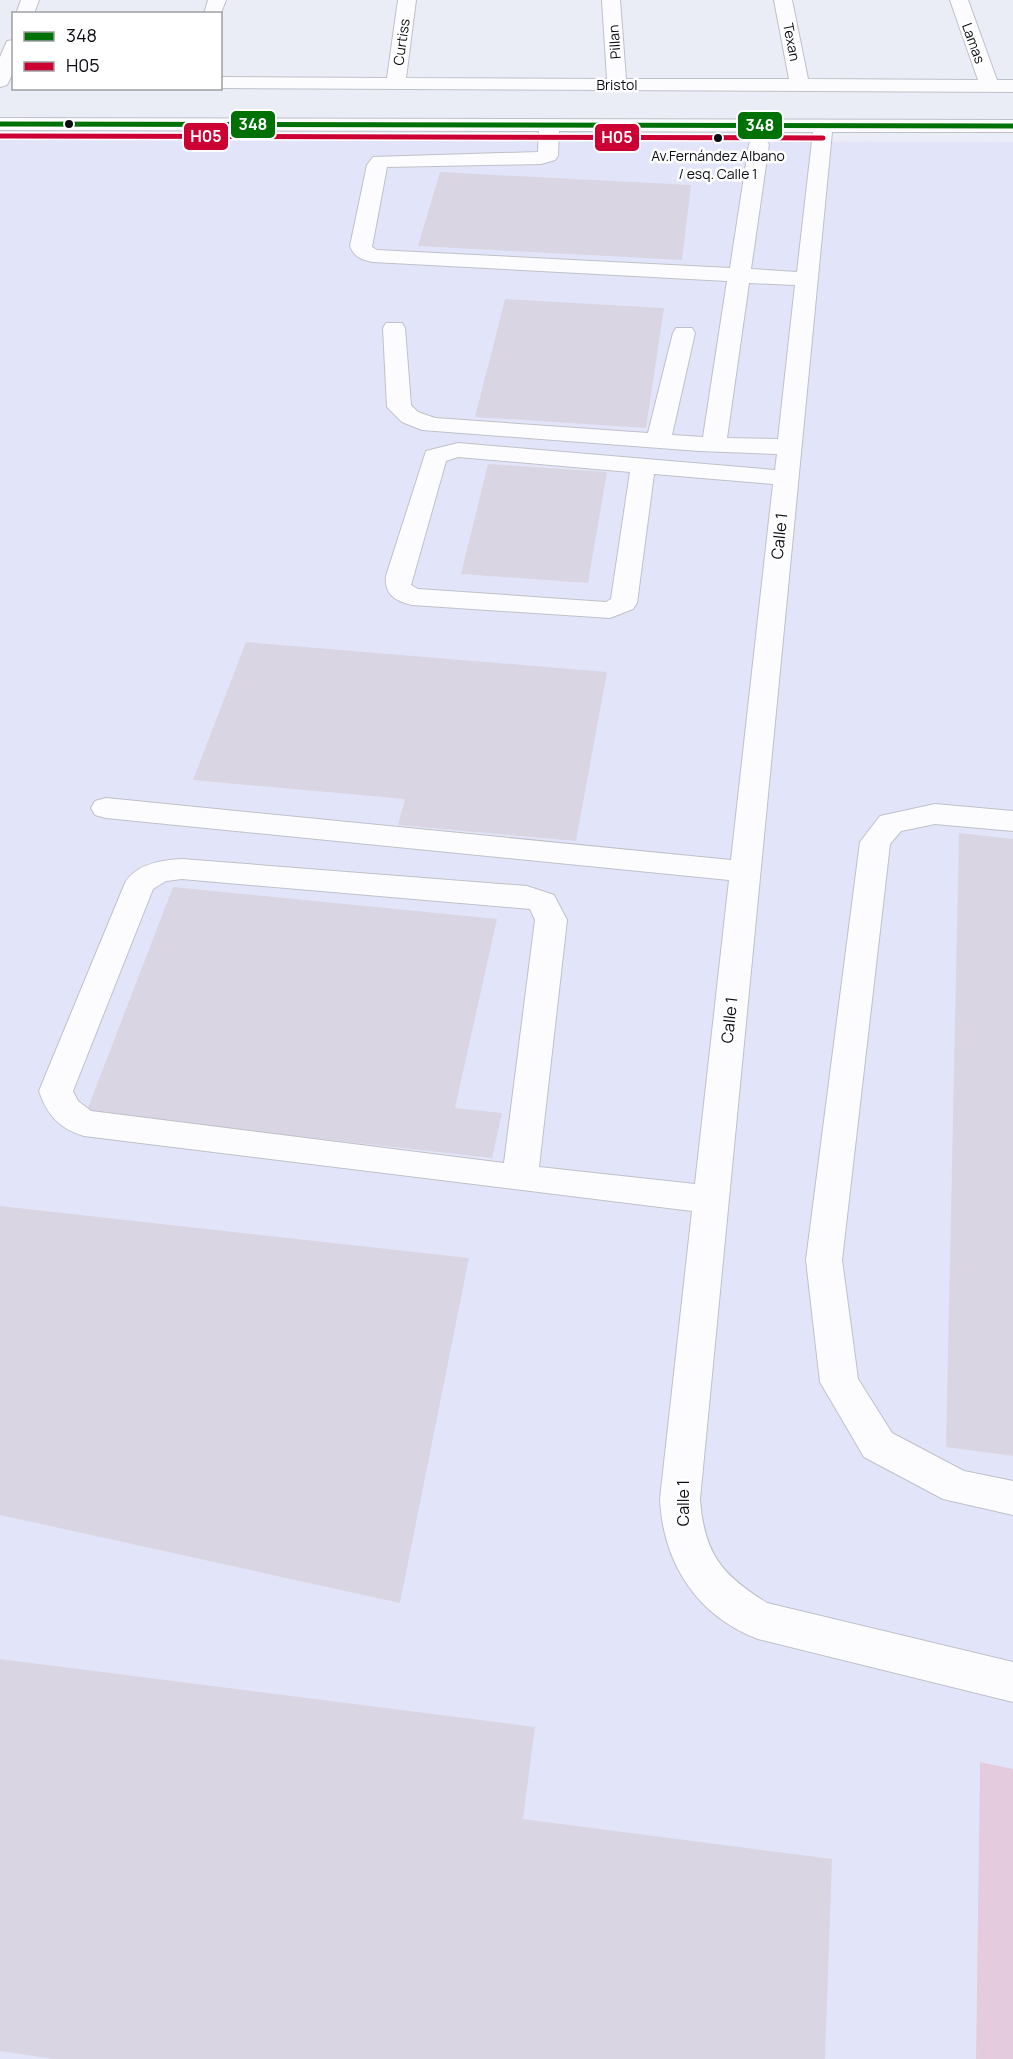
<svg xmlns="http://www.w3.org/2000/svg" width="1013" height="2059" font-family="Manrope,sans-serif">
<rect width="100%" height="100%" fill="#eaecf6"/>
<!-- built -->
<path fill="#e2e5f9" d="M 0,140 L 1013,142 L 1013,1769 L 980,1762 L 976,2059 L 0,2059 Z"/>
<!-- green -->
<path fill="#e4cbde" d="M 980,1762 L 1013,1769 L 1013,2059 L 976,2059 Z"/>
<!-- building -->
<path fill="#dad5e3" d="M 440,172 L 691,185 L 682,260 L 418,246 Z
M 505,299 L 664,308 L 646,428 L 475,417 Z
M 488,464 L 607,472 L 588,583 L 461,574 Z
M 246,642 L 607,672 L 576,841 L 398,825 L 405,799 L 193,780 Z
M 959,833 L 1013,839 L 1013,1456 L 946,1447 Z
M 173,887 L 497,919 L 455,1108 L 502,1113 L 492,1158 L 86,1113 Z
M 0,1206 L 469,1258 L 400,1603 L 0,1515 Z
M 0,1659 L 535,1727 L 523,1819 L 832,1859 L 825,2059 L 54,2059 L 0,2051 Z"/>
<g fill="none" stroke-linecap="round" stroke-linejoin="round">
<defs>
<path id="minor" d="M 21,0 L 39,0 L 34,14 L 16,14 Z
M 208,0 L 226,0 L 220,16 L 220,14 L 204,14 Z
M 398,0 L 416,0 L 406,78 L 607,79 L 602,0 L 620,0 L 626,79 L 789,79 L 774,0 L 792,0 L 808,79 L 978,80 L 950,0 L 968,0 L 997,80 L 1013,80 L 1013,92 L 219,88 L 220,77 L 387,78 Z
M 14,40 L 14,71 L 7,85 L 0,87 L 0,57 L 7,41 Z
M 0,118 L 1013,120 L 1013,132 L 832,132 L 700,1499 C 704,1554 722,1575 767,1603 L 1013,1662 L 1013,1702 L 758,1639 C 697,1616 663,1563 660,1499 L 692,1211 L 84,1136 C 60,1129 47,1115 39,1091 L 125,883 C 136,864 161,860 182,859 L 527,886 L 554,895 L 567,920 L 539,1167 L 695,1184 L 729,880 L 106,818 L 95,815 L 91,808 L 95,801 L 106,798 L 731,860 L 773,484 L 654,474 L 637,603 L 633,609 L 610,618 L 412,605 C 395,601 384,594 386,576 L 426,451 L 458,443 L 775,470 L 777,454 L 699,451 L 422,430 L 402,422 L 387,407 L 383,328 L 386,323 L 402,323 L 405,328 L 411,405 L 418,412 L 435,418 L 648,433 L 673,333 L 676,328 L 692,328 L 695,333 L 672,435 L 703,437 L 727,281 L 373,262 C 362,260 354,257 350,246 L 367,165 L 373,157 L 538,152 L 539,131 L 0,130 ZM 559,131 L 813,132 L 797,272 L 751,269 L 769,144 L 766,140 L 752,140 L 749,144 L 730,268 L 377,250 L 372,247 L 387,167 L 541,164 L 555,160 L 558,156 ZM 749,283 L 795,285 L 778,439 L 727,438 ZM 458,457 L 630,472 L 611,599 L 606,602 L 418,589 L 411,585 L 446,461 ZM 182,879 L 530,909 L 535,920 L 504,1163 L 91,1111 L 78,1101 L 73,1091 L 153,889 L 166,881 Z
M 935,804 L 1013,811 L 1013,831 L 935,824 L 901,831 L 890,844 L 842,1260 L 858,1379 L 892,1433 L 964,1471 L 1013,1481 L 1013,1515 L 943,1499 L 864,1457 L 820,1382 L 806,1260 L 860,842 L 880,816 Z"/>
</defs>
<!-- minor casing -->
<use href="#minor" stroke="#bfc1c8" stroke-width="2"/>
<!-- minor -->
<use href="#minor" fill="#fcfcfe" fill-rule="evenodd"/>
<defs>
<path id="bus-1" d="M 0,124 L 1013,126"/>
<path id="bus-2" d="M 0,136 L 823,138"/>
</defs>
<!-- bus-1 casing -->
<use href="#bus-1" stroke="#fff" stroke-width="8"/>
<!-- bus-2 casing -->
<use href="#bus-2" stroke="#fff" stroke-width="8"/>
<!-- bus-1 -->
<use href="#bus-1" stroke="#007106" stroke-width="5"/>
<!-- bus-2 -->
<use href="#bus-2" stroke="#c03" stroke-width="5"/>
</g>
<!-- markers -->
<g fill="#0b0c12" stroke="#fff" stroke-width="2">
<circle cx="69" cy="124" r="5"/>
<circle cx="718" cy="138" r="5"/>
</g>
<g text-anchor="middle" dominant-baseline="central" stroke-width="5" stroke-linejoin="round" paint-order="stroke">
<!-- far-street labels -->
<g font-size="14" fill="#0b0c12" stroke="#fff">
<text transform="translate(401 42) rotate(-82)">Curtiss</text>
<text transform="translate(614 42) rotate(-94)">Pillan</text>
<text transform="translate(792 42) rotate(79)">Texan</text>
<text transform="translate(974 43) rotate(70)">Lamas</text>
<text x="617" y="84">Bristol</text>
</g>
<!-- bus labels -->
<g font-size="14" fill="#0b0c12" stroke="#fff">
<text x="718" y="155">Av.Fernández Albano<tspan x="718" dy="18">/ esq. Calle 1</tspan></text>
</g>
<!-- street labels -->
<g font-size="16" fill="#0b0c12" stroke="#fff">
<text transform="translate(779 536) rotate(-84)">Calle 1</text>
<text transform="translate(729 1020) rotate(-84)">Calle 1</text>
<text transform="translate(683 1503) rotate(-90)">Calle 1</text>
</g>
</g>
<g stroke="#fff" stroke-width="2">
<rect x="230" y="110" width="46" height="29" rx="6" fill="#007106"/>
<rect x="737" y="111" width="46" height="29" rx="6" fill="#007106"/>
<rect x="183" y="122" width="46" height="29" rx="6" fill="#c03"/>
<rect x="594" y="123" width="46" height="29" rx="6" fill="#c03"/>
</g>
<g font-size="16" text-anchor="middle" font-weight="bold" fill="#fff">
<text x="253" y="130">348</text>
<text x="760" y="131">348</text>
<text x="206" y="142">H05</text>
<text x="617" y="143">H05</text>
</g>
<!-- legend -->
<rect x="12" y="12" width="210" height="78" fill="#ffffff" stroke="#9d9ea0" stroke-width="1.5"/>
<rect x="24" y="32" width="30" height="9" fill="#007106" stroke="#9d9ea0" stroke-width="1.5"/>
<text x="66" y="42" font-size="18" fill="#0b0c12">348</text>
<rect x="24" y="62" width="30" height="9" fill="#cc0033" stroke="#9d9ea0" stroke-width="1.5"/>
<text x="66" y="72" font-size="18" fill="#0b0c12">H05</text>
</svg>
